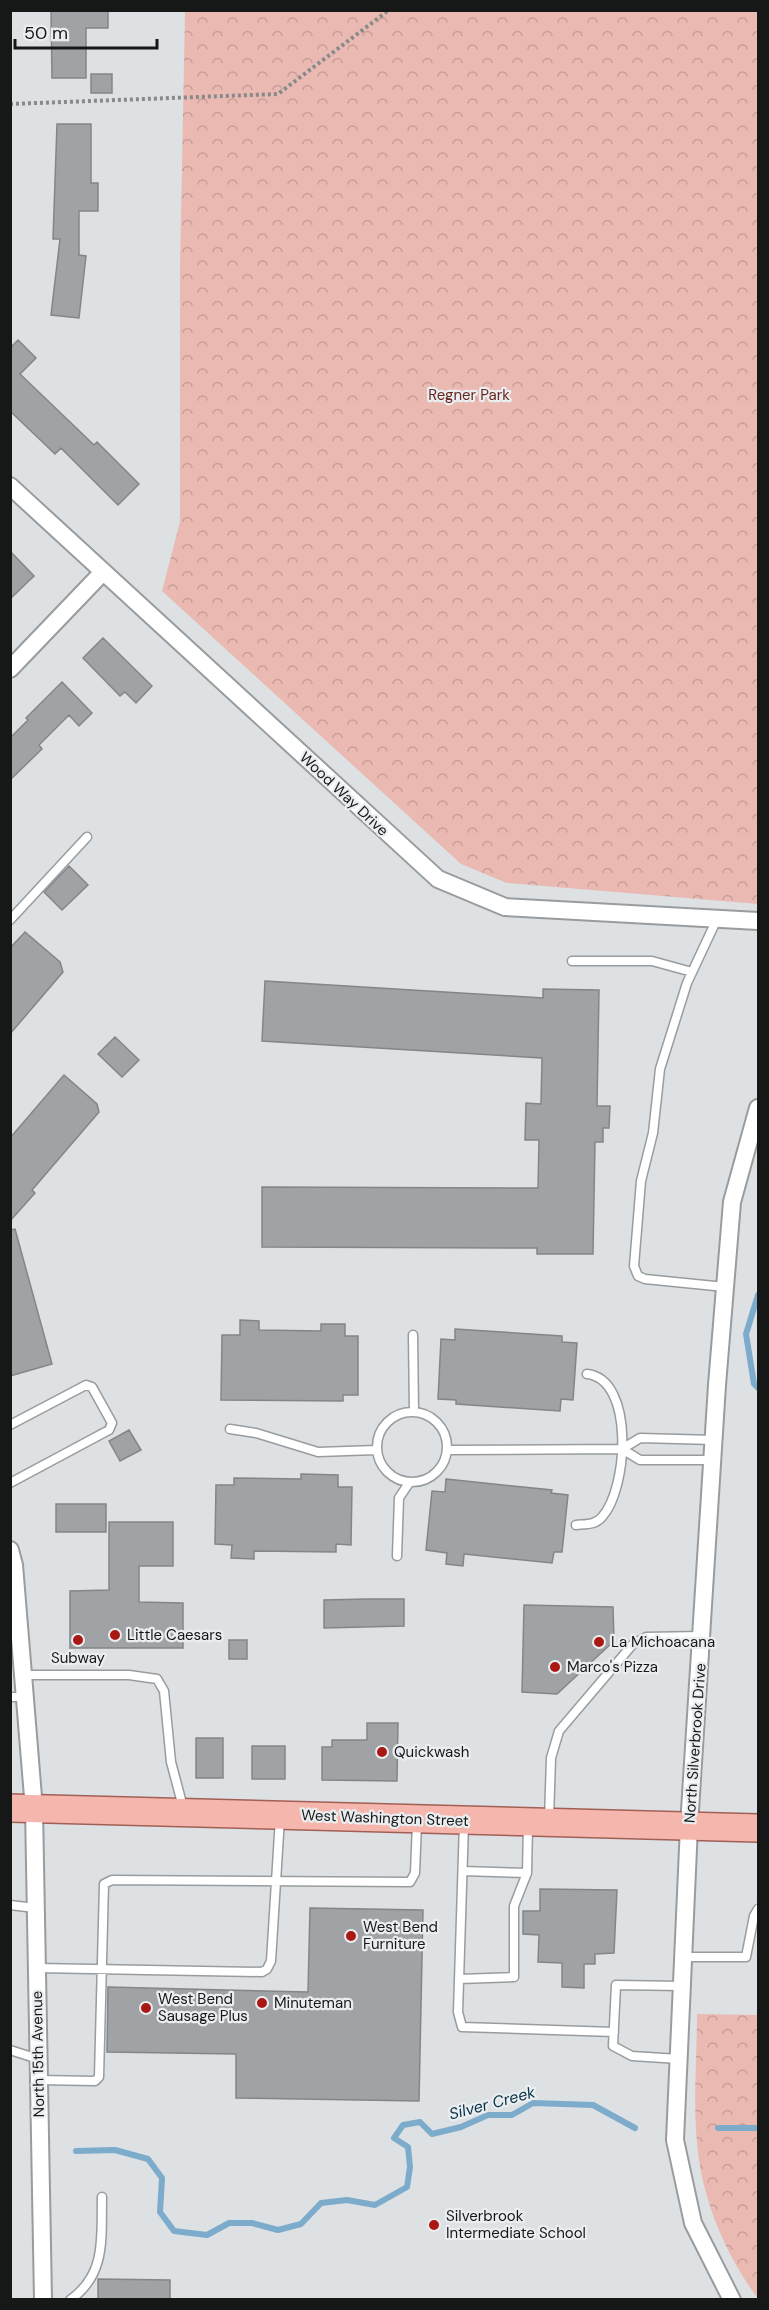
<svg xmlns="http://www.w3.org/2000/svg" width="769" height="2310" font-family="'DM Sans',sans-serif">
<defs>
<pattern id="park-crowns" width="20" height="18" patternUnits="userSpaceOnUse" patternTransform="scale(1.5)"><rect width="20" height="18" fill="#eab9b1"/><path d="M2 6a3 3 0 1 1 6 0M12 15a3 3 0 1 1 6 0" fill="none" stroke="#c89e98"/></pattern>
</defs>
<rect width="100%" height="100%" fill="#dde1e3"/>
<!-- park -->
<path fill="url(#park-crowns)" d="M 185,11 L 758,11 L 758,904 L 507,883 L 461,864 L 162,591 L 180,522 L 180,269 Z
M 697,2014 L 758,2015 L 758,2299 C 725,2253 702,2200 697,2143 C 693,2101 697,2056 697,2014 Z"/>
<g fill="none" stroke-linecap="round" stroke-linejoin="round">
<!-- stream -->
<path stroke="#7cabcc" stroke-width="6" d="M 758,1295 L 746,1334 L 754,1384 L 758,1388
M 718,2128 L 758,2128
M 76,2151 L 115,2150 L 148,2159 L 162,2178 L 160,2212 L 174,2231 L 207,2235 L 229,2223 L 252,2223 L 278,2230 L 301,2224 L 321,2203 L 347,2200 L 375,2205 L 407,2187 L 410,2167 L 408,2147 L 394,2138 L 403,2125 L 420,2122 L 432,2134 L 461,2127 L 488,2115 L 512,2115 L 533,2103 L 593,2105 L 635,2128"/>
</g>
<!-- building -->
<path fill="#a0a3a5" stroke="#838689" stroke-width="1.5" d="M 51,10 L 108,10 L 108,28 L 86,28 L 86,78 L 52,78 Z
M 91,74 L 112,74 L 112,93 L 91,93 Z
M 57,124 L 91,124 L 91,183 L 98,183 L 98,211 L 79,211 L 79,255 L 86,256 L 79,318 L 51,315 L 60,239 L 53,239 Z
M 18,340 L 36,358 L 20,374 L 94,445 L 97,442 L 139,484 L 118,505 L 61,448 L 55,454 L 10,411 L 10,348 Z
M 10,551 L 34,576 L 10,599 Z
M 103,638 L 152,686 L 136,703 L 125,692 L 120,696 L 83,658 Z
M 62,682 L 92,713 L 79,726 L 69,715 L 39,745 L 42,749 L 10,780 L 10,738 L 28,720 L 26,718 Z
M 69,866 L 88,885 L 62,910 L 44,892 Z
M 25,932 L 60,962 L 63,972 L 10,1034 L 10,948 Z
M 265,981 L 543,998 L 543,989 L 599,990 L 597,1106 L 610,1106 L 609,1128 L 603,1128 L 603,1142 L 595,1142 L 593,1254 L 537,1254 L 537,1248 L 262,1247 L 262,1187 L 538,1188 L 539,1140 L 525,1140 L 526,1103 L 541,1104 L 542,1058 L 262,1041 Z
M 115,1037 L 139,1060 L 122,1077 L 98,1054 Z
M 64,1075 L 97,1104 L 99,1112 L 32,1190 L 35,1193 L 10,1221 L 10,1138 Z
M 15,1229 L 52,1364 L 10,1376 L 10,1230 Z
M 240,1320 L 259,1321 L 259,1330 L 321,1331 L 321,1324 L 345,1324 L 345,1336 L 358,1336 L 358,1395 L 343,1395 L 343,1401 L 221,1400 L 222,1335 L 240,1335 Z
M 455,1329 L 562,1336 L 562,1342 L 577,1343 L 573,1400 L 561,1399 L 560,1411 L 456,1404 L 456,1400 L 438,1399 L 441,1339 L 455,1340 Z
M 129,1430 L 141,1450 L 120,1461 L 109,1441 Z
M 301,1474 L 338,1475 L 338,1487 L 352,1487 L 351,1545 L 336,1544 L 336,1552 L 254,1551 L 254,1559 L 231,1558 L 232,1545 L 215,1544 L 216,1485 L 234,1485 L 234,1478 L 301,1479 Z
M 446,1479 L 552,1490 L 551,1493 L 568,1495 L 562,1552 L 554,1552 L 552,1563 L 464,1554 L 463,1566 L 446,1564 L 447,1553 L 426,1550 L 432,1491 L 445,1492 Z
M 56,1504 L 106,1504 L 106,1532 L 56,1532 Z
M 109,1522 L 173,1522 L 173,1566 L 139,1566 L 139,1602 L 183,1603 L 183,1648 L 70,1648 L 70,1591 L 109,1590 Z
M 367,1599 L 404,1599 L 404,1626 L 324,1628 L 324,1600 Z
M 524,1605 L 613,1607 L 614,1641 L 557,1694 L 522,1692 Z
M 229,1640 L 247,1640 L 247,1659 L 229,1659 Z
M 367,1723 L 398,1723 L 397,1781 L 322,1780 L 322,1747 L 332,1747 L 332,1740 L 367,1740 Z
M 196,1738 L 223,1738 L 223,1778 L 196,1778 Z
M 252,1746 L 285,1746 L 285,1779 L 252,1779 Z
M 540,1889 L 617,1890 L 614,1953 L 595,1954 L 595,1964 L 584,1964 L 584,1988 L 562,1987 L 562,1963 L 538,1962 L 539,1935 L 523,1934 L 523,1911 L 540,1911 Z
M 310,1908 L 423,1910 L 419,2101 L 236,2098 L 236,2054 L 107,2052 L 108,1987 L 308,1992 Z
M 98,2279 L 170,2280 L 170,2300 L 98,2300 Z"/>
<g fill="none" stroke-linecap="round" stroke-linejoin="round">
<defs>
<path id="lane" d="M 717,919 L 687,983 L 660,1069 L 653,1133 L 641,1181 L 634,1266 L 638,1276 L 645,1279 L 725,1287
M 10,920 L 87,837
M 572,961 L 652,961 L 692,972
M 413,1335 L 414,1412
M377 1447a35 35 0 1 1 70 0a35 35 0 1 1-70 0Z
M 10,1425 L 86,1385 L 92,1387 L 112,1423 L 109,1430 L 10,1483
M 230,1429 L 256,1433 L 318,1452 L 376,1450
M 622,1449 L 640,1460 L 712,1460
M 447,1450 L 622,1449 L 640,1438 L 714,1440
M 576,1525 C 585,1524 596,1525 602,1517 C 628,1489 635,1379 587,1374
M 397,1556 L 399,1498 L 409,1483
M 23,1675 L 129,1675 L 157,1679 L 164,1691 L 171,1762 L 183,1807
M 10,1697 L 25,1697
M 549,1819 L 551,1758 L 559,1731 L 633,1644 L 646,1637 L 701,1636
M 464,1823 L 458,2012 L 462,2027 L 614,2032
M 463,1871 L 527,1873 L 528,1826
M 10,1905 L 35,1908
M 683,1957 L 746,1957 L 754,1916 L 758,1909
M 37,1968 L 262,1972 L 267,1969 L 271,1961 L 280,1818
M 459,1979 L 514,1977 L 514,1906 L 527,1873
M 10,2050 L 38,2059
M 679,2059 L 632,2056 L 613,2046 L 616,1985 L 682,1986
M 39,2080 L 95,2081 L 99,2077 L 104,1884 L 112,1880 L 410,1882 L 415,1873 L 417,1823
M 70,2300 C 107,2274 101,2237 102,2197"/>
<path id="street" d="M 10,486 L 438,879 L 505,907 L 758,921
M 10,669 L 103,572
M 10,1550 L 14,1565 L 34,1809 L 43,2300
M 732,2300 L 693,2223 L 675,2140 L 689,1826 L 717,1385 L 732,1202 L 758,1108"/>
<path id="primary" d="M 10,1808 L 758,1828"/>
</defs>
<!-- lane casing -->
<use href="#lane" stroke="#999c9e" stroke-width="11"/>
<!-- street casing -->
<use href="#street" stroke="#999c9e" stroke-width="20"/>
<!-- primary casing -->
<use href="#primary" stroke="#a25f56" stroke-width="30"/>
<!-- path -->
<path stroke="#878a8b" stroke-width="4" stroke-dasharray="3 3" stroke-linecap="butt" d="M 10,104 L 278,94 L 389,10"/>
<!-- lane -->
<use href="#lane" stroke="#fff" stroke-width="8"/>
<!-- street -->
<use href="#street" stroke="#fff" stroke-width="16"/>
<!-- primary -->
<use href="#primary" stroke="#f5b6ad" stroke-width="27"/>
</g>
<!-- markers -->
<g fill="#aa1814" stroke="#eaeef0" stroke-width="2">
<circle cx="115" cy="1635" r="6"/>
<circle cx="78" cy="1640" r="6"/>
<circle cx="599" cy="1642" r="6"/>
<circle cx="555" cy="1667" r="6"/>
<circle cx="382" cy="1752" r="6"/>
<circle cx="351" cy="1936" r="6"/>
<circle cx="262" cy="2003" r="6"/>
<circle cx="146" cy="2008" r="6"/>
<circle cx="434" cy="2225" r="6"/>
</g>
<g text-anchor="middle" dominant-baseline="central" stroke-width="4.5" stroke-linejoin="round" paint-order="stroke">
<!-- park labels -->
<g font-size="15" fill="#6a261f" stroke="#eaeef0">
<text x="469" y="395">Regner Park</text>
</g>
<!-- street labels -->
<g font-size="15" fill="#161818" stroke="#eaeef0">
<text transform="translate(344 794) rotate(43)">Wood Way Drive</text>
<text transform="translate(695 1743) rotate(-86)">North Silverbrook Drive</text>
<text transform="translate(385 1818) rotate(2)">West Washington Street</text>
<text transform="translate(38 2054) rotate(-91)">North 15th Avenue</text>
</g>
<!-- poi labels -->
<g font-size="15" fill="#161818" stroke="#eaeef0" text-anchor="start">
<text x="127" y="1635">Little Caesars</text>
<text x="611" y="1642">La Michoacana</text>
<text x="78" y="1658" text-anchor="middle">Subway</text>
<text x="567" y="1667">Marco's Pizza</text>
<text x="394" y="1752">Quickwash</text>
<text x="363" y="1927">West Bend<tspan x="363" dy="17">Furniture</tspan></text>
<text x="158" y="1999">West Bend<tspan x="158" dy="17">Sausage Plus</tspan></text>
<text x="274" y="2003">Minuteman</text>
<text x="446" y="2216">Silverbrook<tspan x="446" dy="17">Intermediate School</tspan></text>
</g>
<!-- water labels -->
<g font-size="16" font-style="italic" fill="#083147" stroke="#eaeef0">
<text transform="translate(492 2103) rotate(-15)">Silver Creek</text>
</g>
</g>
<!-- border -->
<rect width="769" height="2310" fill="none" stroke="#161818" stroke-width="24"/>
<!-- scale -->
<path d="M15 39v9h142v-9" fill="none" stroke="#161818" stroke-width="3"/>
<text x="24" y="39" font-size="18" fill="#161818" stroke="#eaeef0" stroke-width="4.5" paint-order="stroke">50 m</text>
</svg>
